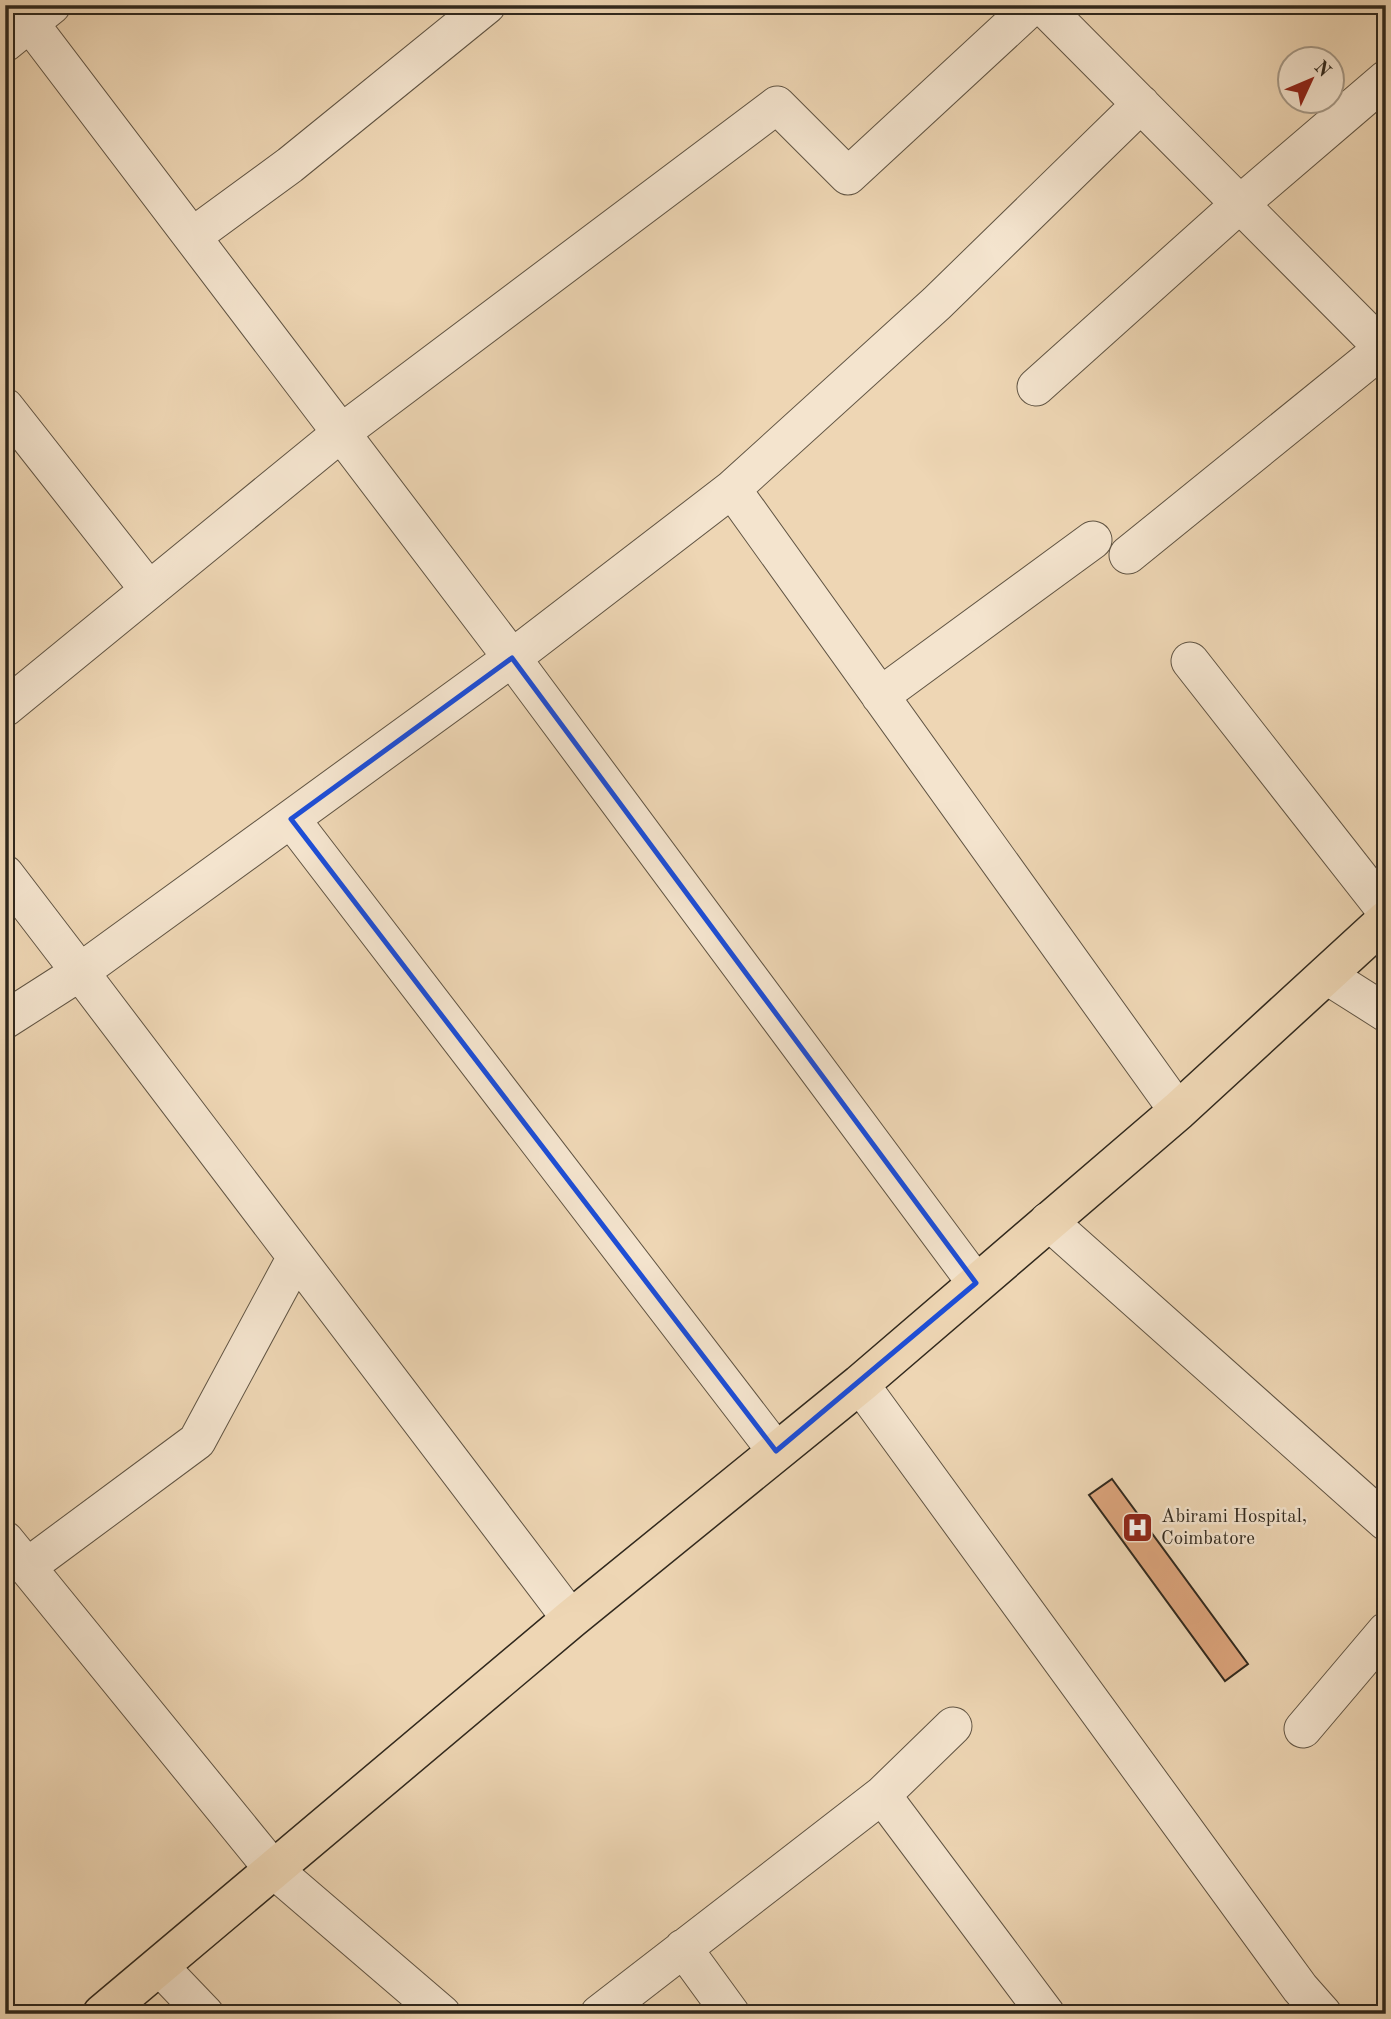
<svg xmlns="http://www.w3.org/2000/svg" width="1391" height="2019" font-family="'Old Standard TT',serif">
<rect width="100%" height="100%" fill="#eed6b4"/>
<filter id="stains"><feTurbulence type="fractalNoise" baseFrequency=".00286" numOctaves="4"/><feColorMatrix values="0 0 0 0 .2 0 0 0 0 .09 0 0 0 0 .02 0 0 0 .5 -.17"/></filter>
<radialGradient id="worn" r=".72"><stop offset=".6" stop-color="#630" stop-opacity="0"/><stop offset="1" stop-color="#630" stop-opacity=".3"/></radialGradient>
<!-- building -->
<path fill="#dda57d" stroke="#30281d" stroke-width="2" d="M 1112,1479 L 1248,1664 L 1225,1681 L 1089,1495 Z"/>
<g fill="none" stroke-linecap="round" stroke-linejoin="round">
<defs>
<path id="minor" d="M 16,5 L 512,658 L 976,1283
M 1042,5 L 1386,351
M 5,43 L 52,5
M 193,236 L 290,165 L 487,5
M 1036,387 L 1240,204 L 1386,79
M 5,407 L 149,590
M 732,489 L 1178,1111
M 1128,555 L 1386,346
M 1190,661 L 1386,911
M 880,696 L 1093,540
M 5,708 L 341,433 L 777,105 L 848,176 L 1033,5
M 291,819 L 776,1451
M 5,874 L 80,972 L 512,658 L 732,489 L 937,303 L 1141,104
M 1326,975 L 1386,1013
M 5,1020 L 80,972 L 571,1619
M 1048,1221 L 1386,1522
M 860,1384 L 1300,1988 L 1323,2014
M 5,1540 L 273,1869 L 442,2014
M 27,1567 L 197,1441 L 296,1257
M 1303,1729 L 1386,1631
M 882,1795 L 953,1726
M 683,1948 L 731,2014
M 159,1966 L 205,2014
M 599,2014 L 882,1795 L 1046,2014"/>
<path id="major" d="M 102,2014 L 571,1619 L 860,1384 L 1178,1111 L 1386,920"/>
</defs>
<!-- minor casing -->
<use href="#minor" stroke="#605443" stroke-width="39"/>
<!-- major casing -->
<use href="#major" stroke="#30281d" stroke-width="41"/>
<!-- minor -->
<use href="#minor" stroke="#f4e4ce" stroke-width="37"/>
<!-- major -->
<use href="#major" stroke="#eed6b4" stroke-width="38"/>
</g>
<!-- marked area -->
<path fill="none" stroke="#1d4ed8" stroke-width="5" stroke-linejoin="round" d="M 512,658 L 976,1283 L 776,1451 L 291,819 Z"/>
<!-- icons -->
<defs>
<symbol id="hospital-square" viewBox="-11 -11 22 22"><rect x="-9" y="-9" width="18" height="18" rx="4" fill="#8f2418" stroke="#f4e4ce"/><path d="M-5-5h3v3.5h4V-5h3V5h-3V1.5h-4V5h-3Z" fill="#fff"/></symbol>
</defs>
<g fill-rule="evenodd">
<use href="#hospital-square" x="1120" y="1510" width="35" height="35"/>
</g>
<g text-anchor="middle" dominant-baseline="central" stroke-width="5" stroke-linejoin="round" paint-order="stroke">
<!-- poi labels -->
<g font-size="19" fill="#30281d" stroke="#f4e4ce" text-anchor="start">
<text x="1161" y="1517">Abirami Hospital,<tspan x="1161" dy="22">Coimbatore</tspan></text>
</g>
</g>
<!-- margin -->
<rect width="1391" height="2019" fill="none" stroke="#eed6b4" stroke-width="28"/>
<rect x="7" y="7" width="1377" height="2005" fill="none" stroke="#30281d" stroke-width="3.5"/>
<rect x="14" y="14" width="1363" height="1991" fill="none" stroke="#30281d" stroke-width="2"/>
<!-- north arrow -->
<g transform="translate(1311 80) rotate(46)"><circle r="33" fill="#f4e4ce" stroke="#a69987" stroke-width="2"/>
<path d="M0-5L12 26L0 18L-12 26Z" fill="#8f2418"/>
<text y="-10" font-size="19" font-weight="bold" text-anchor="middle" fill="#30281d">N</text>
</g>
<rect width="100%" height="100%" filter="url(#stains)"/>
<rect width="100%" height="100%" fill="url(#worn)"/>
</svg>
